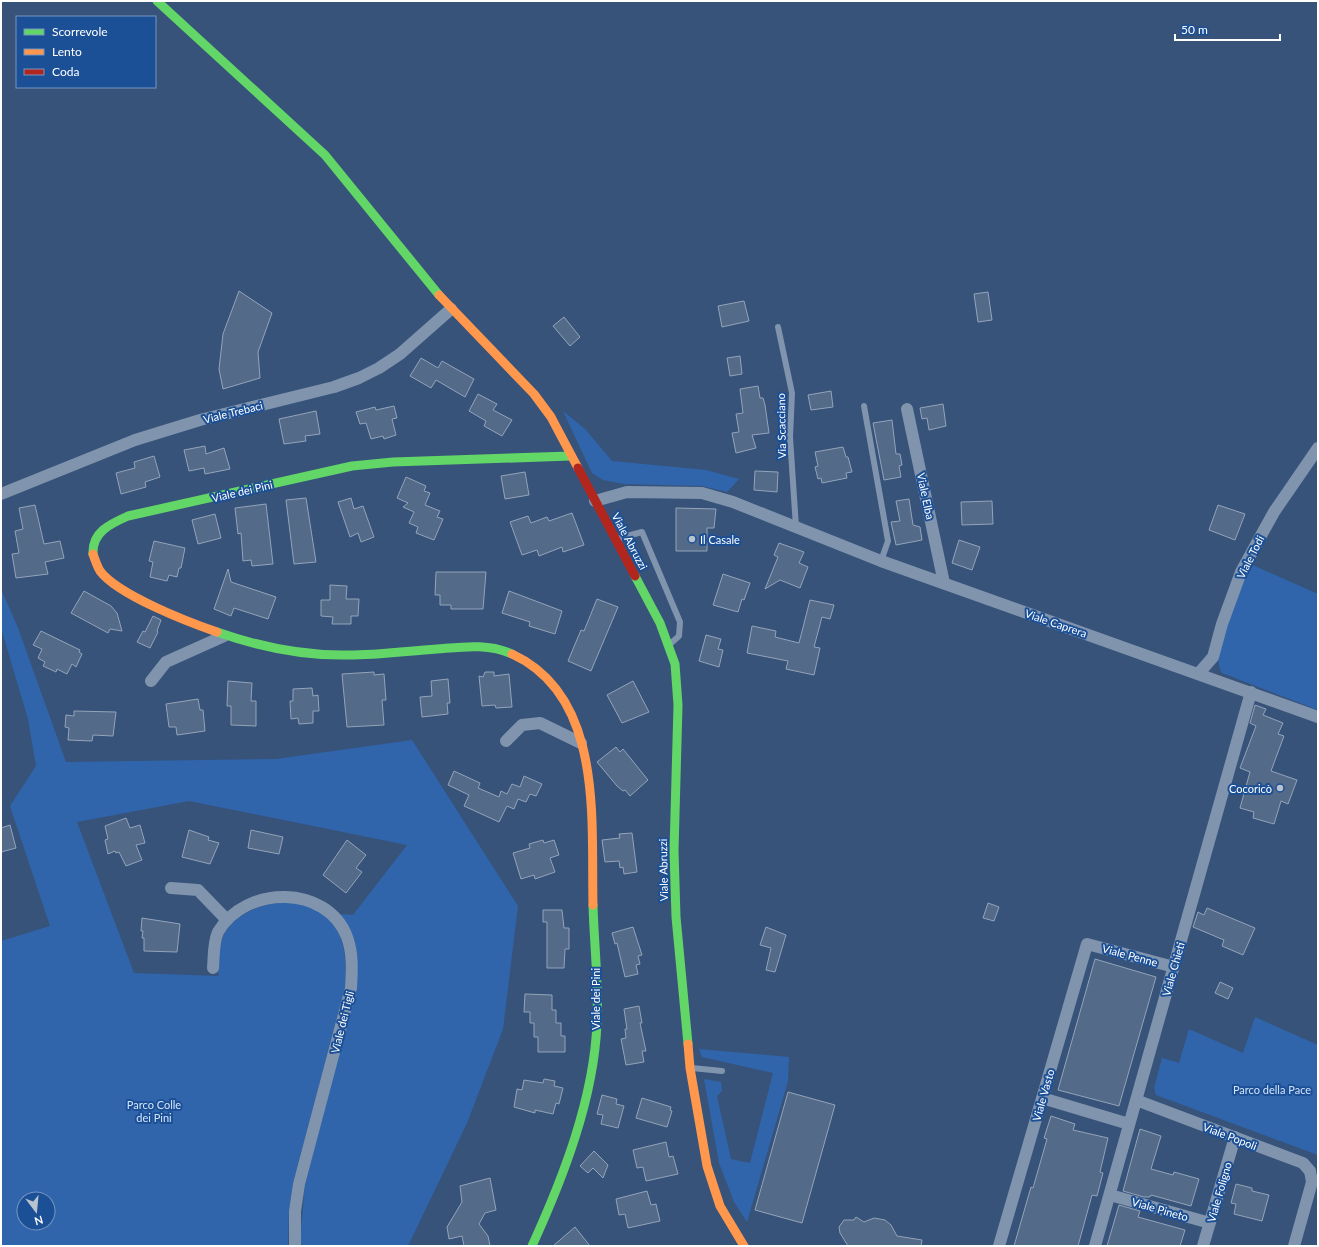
<svg xmlns="http://www.w3.org/2000/svg" width="1319" height="1247" font-family="Lato,sans-serif">
<rect width="100%" height="100%" fill="#37537a"/>
<!-- green -->
<path fill="#3065ac" fill-rule="evenodd" d="M 563,411 L 585,429 L 612,461 L 706,470 L 739,479 L 727,492 L 702,486 L 624,484 L 603,480 L 592,473 Z
M 1248,563 L 1318,594 L 1318,710 L 1222,673 C 1217,665 1218,658 1220,649 Z
M 1,589 L 18,628 L 66,762 L 276,759 L 412,740 L 518,906 L 503,1029 L 467,1123 L 408,1246 L 302,1246 L 300,1240 L 305,1185 L 356,989 C 358,956 357,943 340,914 L 353,915 L 407,845 L 189,801 L 77,822 L 134,973 L 218,976 C 220,963 218,949 223,937 C 232,914 267,900 290,903 C 305,904 320,910 330,921 C 347,938 346,965 345,987 L 293,1183 L 289,1210 L 288,1246 L 1,1246 L 1,941 L 50,926 L 10,806 L 36,766 L 28,719 L 1,628 ZM 24,1199 L 48,1199 L 48,1223 L 24,1223 Z
M 1255,1017 L 1318,1045 L 1318,1155 L 1156,1095 L 1154,1088 L 1162,1058 L 1179,1063 L 1189,1029 L 1243,1053 Z
M 699,1049 L 789,1057 L 788,1081 L 747,1222 L 734,1202 L 719,1163 L 704,1079 L 721,1082 L 722,1091 L 717,1096 L 731,1159 L 750,1163 L 773,1073 L 702,1057 Z"/>
<!-- building -->
<path fill="#546a89" stroke="#94a4ba" d="M 239,291 L 272,313 L 258,352 L 260,378 L 223,389 L 219,369 L 223,334 Z
M 988,292 L 992,320 L 978,322 L 974,294 Z
M 744,301 L 749,321 L 722,327 L 718,306 Z
M 564,317 L 580,337 L 570,346 L 553,326 Z
M 740,356 L 742,374 L 730,376 L 727,358 Z
M 421,358 L 438,368 L 442,361 L 474,379 L 465,397 L 436,380 L 431,388 L 410,376 Z
M 758,386 L 760,398 L 763,398 L 765,405 L 769,433 L 752,435 L 756,448 L 736,453 L 732,433 L 739,432 L 736,414 L 743,413 L 740,389 Z
M 831,391 L 833,407 L 811,410 L 808,395 Z
M 478,394 L 497,404 L 493,410 L 512,420 L 502,436 L 484,426 L 486,421 L 469,411 Z
M 943,404 L 946,426 L 929,430 L 927,418 L 922,419 L 920,408 Z
M 394,406 L 397,418 L 392,419 L 396,435 L 384,439 L 383,436 L 371,439 L 366,423 L 360,424 L 356,412 L 375,407 L 376,410 Z
M 316,411 L 320,434 L 305,436 L 306,441 L 284,444 L 279,419 Z
M 892,420 L 896,454 L 900,454 L 902,465 L 899,466 L 901,477 L 884,480 L 873,423 Z
M 205,446 L 206,454 L 224,448 L 230,469 L 205,474 L 204,468 L 189,471 L 184,450 Z
M 843,447 L 846,457 L 848,457 L 852,472 L 846,473 L 847,478 L 822,483 L 821,478 L 818,479 L 815,467 L 818,466 L 815,452 Z
M 154,456 L 160,477 L 145,482 L 146,487 L 121,494 L 116,473 L 135,468 L 134,462 Z
M 755,471 L 778,472 L 777,492 L 754,490 Z
M 525,472 L 529,495 L 505,499 L 501,476 Z
M 406,477 L 426,486 L 424,491 L 430,493 L 425,505 L 440,511 L 437,517 L 443,519 L 434,540 L 416,533 L 418,527 L 409,523 L 414,512 L 403,507 L 408,503 L 397,498 Z
M 306,498 L 316,562 L 294,564 L 286,500 Z
M 351,498 L 354,509 L 363,506 L 374,537 L 361,542 L 358,533 L 350,537 L 338,502 Z
M 909,499 L 913,525 L 920,527 L 922,540 L 896,545 L 891,522 L 900,521 L 896,501 Z
M 992,501 L 993,524 L 962,525 L 961,502 Z
M 266,504 L 273,564 L 252,566 L 251,560 L 243,561 L 241,533 L 238,534 L 235,508 Z
M 35,505 L 44,544 L 60,541 L 64,558 L 45,562 L 48,574 L 16,578 L 12,554 L 19,553 L 15,531 L 23,529 L 19,508 Z
M 1218,505 L 1245,514 L 1235,540 L 1209,530 Z
M 676,508 L 716,509 L 714,528 L 707,528 L 707,551 L 676,551 Z
M 572,513 L 584,545 L 563,552 L 562,547 L 539,556 L 537,550 L 522,555 L 510,522 L 528,516 L 531,523 L 547,517 L 549,521 Z
M 215,514 L 221,538 L 198,544 L 192,520 Z
M 959,540 L 980,547 L 972,570 L 952,563 Z
M 154,541 L 185,548 L 181,568 L 179,568 L 177,577 L 169,575 L 167,581 L 150,577 L 153,562 L 149,561 Z
M 779,543 L 804,552 L 799,563 L 808,567 L 800,588 L 780,580 L 765,589 L 778,557 L 774,555 Z
M 228,569 L 231,582 L 276,597 L 268,619 L 234,608 L 231,616 L 214,609 Z
M 436,572 L 486,572 L 483,609 L 451,609 L 451,605 L 440,605 L 440,595 L 435,595 Z
M 723,574 L 750,583 L 744,600 L 742,599 L 738,612 L 713,605 Z
M 330,585 L 347,586 L 346,599 L 359,599 L 358,616 L 351,616 L 351,624 L 332,624 L 333,617 L 321,616 L 321,600 L 330,600 Z
M 84,591 L 111,606 L 117,613 L 122,631 L 110,629 L 108,633 L 71,613 Z
M 509,591 L 562,611 L 555,634 L 529,626 L 530,622 L 502,613 Z
M 597,599 L 618,607 L 591,671 L 568,661 L 581,630 L 584,631 Z
M 810,600 L 834,605 L 830,619 L 822,617 L 814,647 L 820,648 L 814,675 L 786,669 L 788,661 L 747,653 L 752,626 L 776,631 L 775,637 L 799,643 Z
M 153,616 L 161,620 L 157,631 L 158,632 L 150,648 L 137,642 L 143,631 L 145,632 Z
M 41,631 L 80,650 L 79,652 L 82,654 L 76,667 L 72,664 L 67,674 L 57,669 L 56,672 L 43,666 L 45,662 L 38,658 L 42,649 L 33,645 Z
M 706,635 L 721,639 L 718,649 L 723,650 L 719,667 L 699,661 Z
M 374,672 L 374,675 L 384,674 L 386,700 L 382,700 L 384,725 L 347,727 L 342,674 Z
M 485,672 L 494,672 L 494,676 L 509,674 L 512,707 L 496,708 L 495,705 L 482,706 L 479,676 L 483,677 Z
M 448,679 L 450,703 L 447,703 L 448,714 L 422,717 L 420,697 L 432,696 L 431,681 Z
M 228,681 L 252,683 L 251,701 L 256,701 L 256,726 L 231,725 L 231,706 L 227,706 Z
M 633,681 L 649,712 L 622,723 L 607,695 Z
M 312,688 L 313,696 L 318,695 L 319,711 L 313,711 L 313,723 L 299,724 L 298,718 L 291,719 L 290,701 L 293,701 L 293,689 Z
M 198,699 L 200,710 L 203,710 L 205,731 L 177,735 L 176,727 L 169,727 L 166,704 Z
M 1255,705 L 1266,709 L 1263,715 L 1283,723 L 1278,734 L 1284,736 L 1271,771 L 1297,780 L 1288,804 L 1281,801 L 1274,824 L 1253,818 L 1254,812 L 1240,808 L 1250,772 L 1240,768 L 1256,726 L 1250,723 Z
M 74,711 L 116,712 L 113,736 L 93,735 L 92,741 L 68,740 L 69,728 L 65,727 L 66,715 L 74,716 Z
M 616,747 L 620,752 L 623,749 L 648,780 L 630,796 L 625,790 L 623,791 L 617,786 L 597,762 Z
M 454,771 L 480,783 L 478,788 L 499,797 L 501,791 L 507,794 L 512,784 L 520,787 L 524,776 L 542,784 L 536,796 L 530,794 L 526,802 L 518,799 L 514,809 L 507,806 L 499,822 L 464,806 L 469,795 L 448,785 Z
M 126,818 L 130,828 L 140,825 L 145,843 L 136,845 L 142,860 L 126,866 L 119,852 L 116,853 L 115,851 L 108,854 L 105,840 L 108,839 L 105,826 Z
M 10,825 L 16,848 L 1,852 L 1,828 Z
M 189,830 L 209,837 L 208,840 L 219,843 L 210,864 L 182,857 Z
M 251,830 L 283,837 L 279,854 L 248,848 Z
M 632,833 L 637,872 L 624,874 L 623,867 L 620,868 L 619,861 L 605,862 L 602,840 L 620,838 L 619,834 Z
M 347,840 L 366,855 L 356,868 L 362,872 L 346,893 L 323,875 Z
M 543,840 L 544,843 L 554,840 L 559,855 L 550,858 L 555,872 L 535,879 L 534,875 L 521,879 L 513,853 L 530,848 L 529,844 Z
M 988,903 L 999,907 L 994,921 L 983,918 Z
M 1207,908 L 1255,928 L 1243,955 L 1222,946 L 1224,940 L 1193,927 L 1198,912 L 1204,915 Z
M 543,910 L 562,910 L 564,928 L 569,928 L 569,949 L 565,949 L 564,968 L 547,968 L 547,922 L 543,922 Z
M 142,918 L 180,924 L 177,952 L 144,951 L 144,938 L 142,938 L 143,931 L 141,931 Z
M 633,927 L 642,955 L 638,956 L 640,964 L 636,965 L 638,974 L 625,977 L 617,943 L 615,944 L 612,933 Z
M 766,927 L 786,935 L 775,972 L 766,970 L 771,948 L 760,945 Z
M 1095,959 L 1156,977 L 1119,1106 L 1058,1090 Z
M 1220,982 L 1233,988 L 1228,999 L 1215,993 Z
M 525,994 L 552,995 L 552,1010 L 556,1010 L 556,1023 L 561,1023 L 561,1036 L 565,1036 L 565,1052 L 538,1052 L 538,1037 L 534,1037 L 534,1023 L 530,1023 L 530,1012 L 524,1012 Z
M 639,1006 L 642,1023 L 640,1023 L 646,1051 L 642,1051 L 644,1062 L 626,1065 L 621,1039 L 626,1038 L 625,1029 L 627,1029 L 624,1009 Z
M 544,1079 L 555,1081 L 554,1086 L 563,1088 L 559,1104 L 556,1103 L 553,1114 L 535,1110 L 535,1113 L 514,1107 L 517,1089 L 522,1090 L 524,1080 L 543,1083 Z
M 788,1092 L 835,1105 L 802,1223 L 755,1210 Z
M 602,1095 L 617,1099 L 616,1104 L 624,1106 L 618,1128 L 601,1124 L 603,1115 L 597,1114 Z
M 642,1098 L 671,1107 L 670,1110 L 672,1111 L 667,1127 L 636,1118 Z
M 1051,1116 L 1075,1124 L 1073,1130 L 1108,1138 L 1100,1172 L 1103,1173 L 1097,1196 L 1092,1195 L 1078,1246 L 1014,1246 L 1031,1187 L 1033,1188 L 1047,1139 L 1044,1138 Z
M 1140,1129 L 1161,1136 L 1151,1169 L 1173,1175 L 1174,1172 L 1199,1179 L 1191,1206 L 1151,1195 L 1150,1197 L 1144,1197 L 1123,1191 Z
M 666,1142 L 669,1157 L 673,1156 L 678,1174 L 646,1181 L 643,1167 L 637,1168 L 633,1150 Z
M 594,1151 L 608,1165 L 603,1178 L 593,1168 L 588,1173 L 580,1166 Z
M 490,1178 L 496,1210 L 485,1213 L 479,1224 L 488,1236 L 490,1246 L 464,1246 L 462,1236 L 449,1239 L 447,1227 L 462,1202 L 460,1186 Z
M 1236,1184 L 1252,1188 L 1252,1191 L 1269,1195 L 1262,1221 L 1234,1214 L 1236,1204 L 1231,1203 Z
M 647,1191 L 651,1205 L 656,1204 L 660,1221 L 628,1228 L 625,1214 L 619,1215 L 616,1199 Z
M 1119,1205 L 1140,1211 L 1138,1217 L 1185,1230 L 1180,1246 L 1107,1246 Z
M 856,1217 L 864,1222 L 874,1218 L 885,1220 L 891,1225 L 897,1236 L 922,1240 L 921,1246 L 848,1246 L 840,1233 L 839,1227 L 844,1220 L 854,1220 Z
M 575,1227 L 590,1246 L 553,1246 Z"/>
<g fill="none" stroke-linecap="round" stroke-linejoin="round">
<!-- lane -->
<path stroke="#8094ad" stroke-width="6" d="M 778,327 L 792,393 L 790,437 L 796,527
M 864,406 L 888,541 L 881,561
M 616,539 L 642,532 L 680,622 L 679,636 L 669,645
M 692,1068 L 722,1071"/>
<!-- street -->
<path stroke="#8094ad" stroke-width="12" d="M 907,409 L 944,583
M 1,494 L 135,440 L 200,420 L 334,387 L 359,378 L 379,368 L 400,354 L 451,309
M 595,501 L 627,492 L 702,493 L 733,502 L 881,561 L 1318,717
M 1199,673 L 1213,657 L 1222,624 L 1241,572 L 1274,512 L 1318,448
M 151,681 L 166,662 L 224,636
M 506,741 L 522,725 L 540,723 L 581,743
M 171,888 L 198,890 L 227,920
M 213,968 C 214,957 213,943 218,932 C 245,885 327,884 347,937 C 353,953 352,971 351,988 L 299,1184 L 295,1211 L 295,1246
M 1042,1098 L 1129,1124
M 1136,1100 L 1303,1163 L 1310,1171 L 1312,1182 L 1294,1246
M 1110,1195 L 1210,1223
M 999,1246 L 1087,944 L 1174,967
M 1095,1246 L 1251,692
M 1203,1246 L 1235,1137"/>
<!-- fast -->
<path stroke="#63d668" stroke-width="9" d="M 157,1 L 325,155 L 439,295
M 93,554 C 92,532 110,524 128,516 L 352,466 L 393,462 L 571,456
M 635,576 L 660,623 L 675,664 L 678,705 L 674,851 L 676,917 L 688,1044
M 217,632 C 260,647 303,656 348,655 C 378,655 407,651 437,649 C 462,647 488,643 512,654
M 532,1246 C 563,1178 594,1099 597,1023 C 599,984 594,944 593,905"/>
<!-- slow -->
<path stroke="#ff974d" stroke-width="9" d="M 439,295 L 534,394 L 551,417 L 578,468
M 93,554 C 95,560 97,566 100,571 C 118,595 188,622 217,632
M 512,654 C 604,696 591,820 593,905
M 688,1044 L 690,1068 L 707,1166 L 720,1206 L 744,1246"/>
<!-- jam -->
<path stroke="#b3261e" stroke-width="9" d="M 578,468 L 635,576"/>
</g>
<!-- markers -->
<g fill="#b9c3d0" stroke="#1b4f96" stroke-width="1.5">
<circle cx="692" cy="539" r="4"/>
<circle cx="1280" cy="788" r="4"/>
</g>
<g text-anchor="middle" dominant-baseline="central" stroke-width="4" stroke-linejoin="round" paint-order="stroke">
<!-- street labels -->
<g font-size="11" fill="#fff" stroke="#1b4f96">
<text transform="translate(233 412) rotate(-14)">Viale Trebaci</text>
<text transform="translate(781 426) rotate(-91)">Via Scacciano</text>
<text transform="translate(242 491) rotate(-13)">Viale dei Pini</text>
<text transform="translate(926 496) rotate(78)">Viale Elba</text>
<text transform="translate(630 541) rotate(62)">Viale Abruzzi</text>
<text transform="translate(1250 557) rotate(-63)">Viale Todi</text>
<text transform="translate(1056 623) rotate(19)">Viale Caprera</text>
<text transform="translate(663 870) rotate(-91)">Viale Abruzzi</text>
<text transform="translate(1130 955) rotate(15)">Viale Penne</text>
<text transform="translate(1173 969) rotate(-74)">Viale Chieti</text>
<text transform="translate(595 999) rotate(-90)">Viale dei Pini</text>
<text transform="translate(342 1022) rotate(-76)">Viale dei Tigli</text>
<text transform="translate(1043 1095) rotate(-74)">Viale Vasto</text>
<text transform="translate(1230 1136) rotate(21)">Viale Popoli</text>
<text transform="translate(1219 1192) rotate(-74)">Viale Foligno</text>
<text transform="translate(1160 1209) rotate(16)">Viale Pineto</text>
</g>
<!-- poi labels -->
<g font-size="11" fill="#fff" stroke="#1b4f96" text-anchor="start">
<text x="700" y="539">Il Casale</text>
<text x="1272" y="788" text-anchor="end">Cocoricò</text>
</g>
<!-- park labels -->
<g font-size="11" fill="#d5e5fb" stroke="#1b4f96">
<text x="1272" y="1089">Parco della Pace</text>
<text x="154" y="1104">Parco Colle<tspan x="154" dy="13">dei Pini</tspan></text>
</g>
</g>
<!-- border -->
<rect width="1319" height="1247" fill="none" stroke="#ffffff" stroke-width="4"/>
<!-- legend -->
<rect x="16" y="16" width="140" height="72" fill="#1b4f96" stroke="#7695c0"/>
<rect x="24" y="29" width="20" height="6" fill="#63d668" stroke="#7695c0"/>
<text x="52" y="36" font-size="12" fill="#ffffff">Scorrevole</text>
<rect x="24" y="49" width="20" height="6" fill="#ff974d" stroke="#7695c0"/>
<text x="52" y="56" font-size="12" fill="#ffffff">Lento</text>
<rect x="24" y="69" width="20" height="6" fill="#b3261e" stroke="#7695c0"/>
<text x="52" y="76" font-size="12" fill="#ffffff">Coda</text>
<!-- north arrow -->
<g transform="translate(36 1211) rotate(164)"><circle r="19" fill="#1b4f96" stroke="#7695c0"/>
<path d="M0-3L7 15L0 10L-7 15Z" fill="#b9c3d0"/>
<text y="-6" font-size="11" font-weight="bold" text-anchor="middle" fill="#ffffff">N</text>
</g>
<!-- scale -->
<path d="M1175 34v6h105v-6" fill="none" stroke="#ffffff" stroke-width="2"/>
<text x="1181" y="34" font-size="12" fill="#ffffff" stroke="#1b4f96" stroke-width="3" paint-order="stroke">50 m</text>
</svg>
